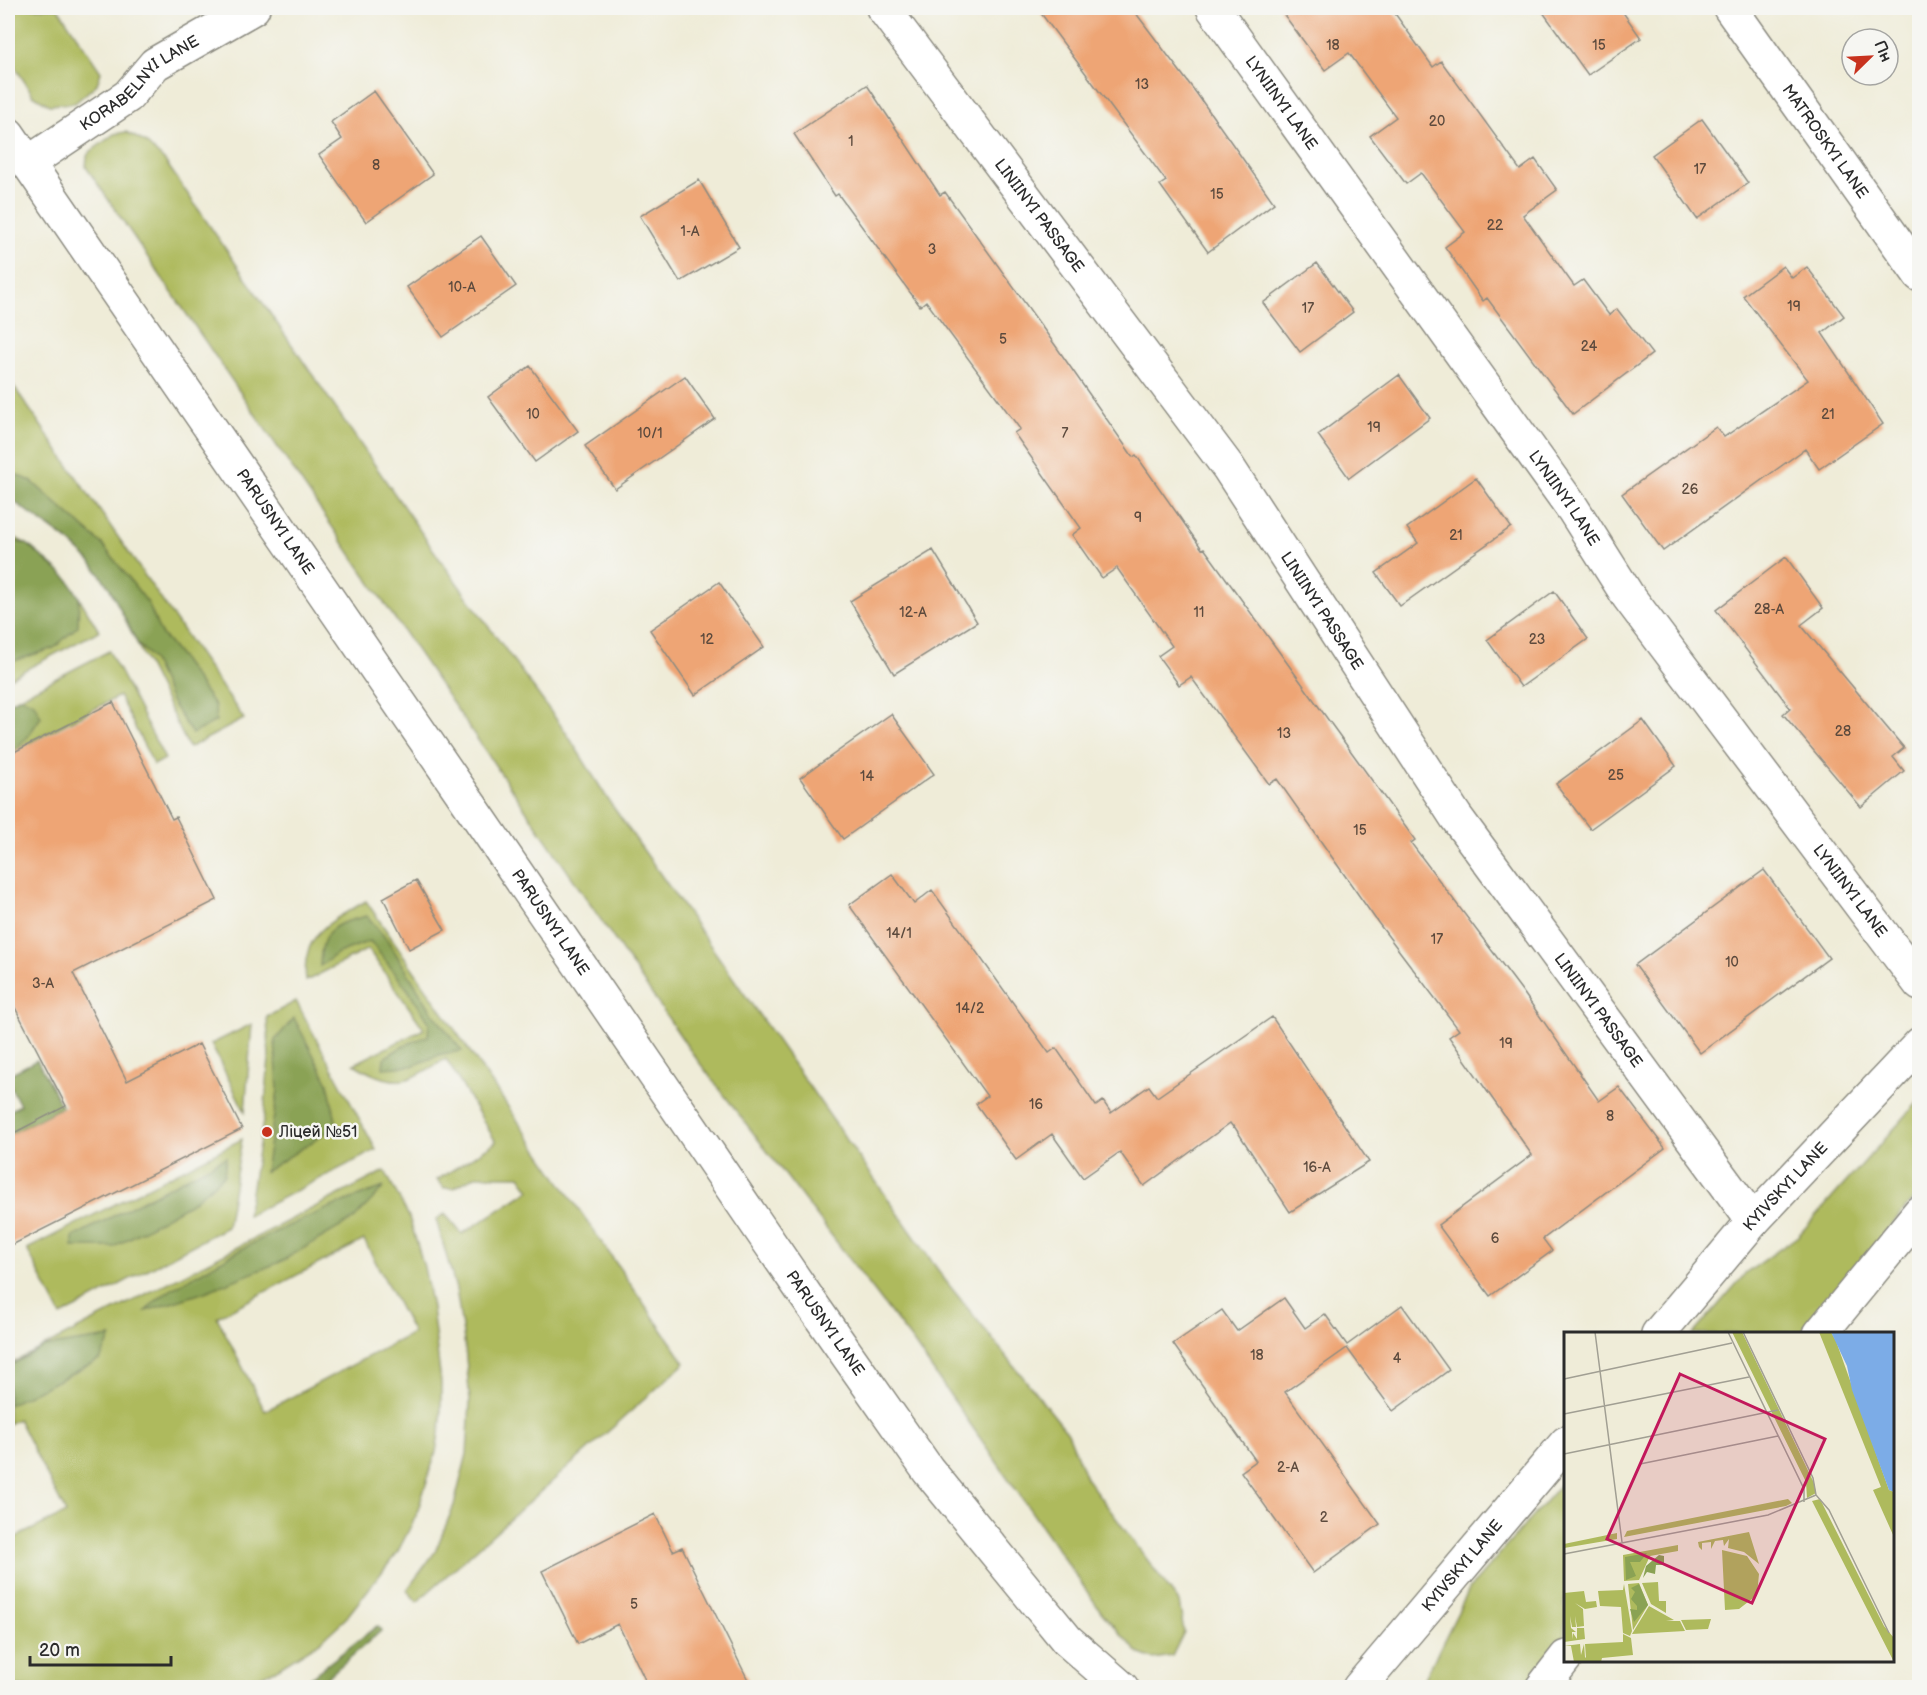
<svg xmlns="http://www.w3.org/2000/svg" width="1927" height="1695" font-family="'Balsamiq Sans',sans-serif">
<rect width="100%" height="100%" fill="#f6f6f2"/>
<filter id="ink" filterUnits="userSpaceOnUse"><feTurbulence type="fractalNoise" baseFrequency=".0167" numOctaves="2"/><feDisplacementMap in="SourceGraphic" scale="12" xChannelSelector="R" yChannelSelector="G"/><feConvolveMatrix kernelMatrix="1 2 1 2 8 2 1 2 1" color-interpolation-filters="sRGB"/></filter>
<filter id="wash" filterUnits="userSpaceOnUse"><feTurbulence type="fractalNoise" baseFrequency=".008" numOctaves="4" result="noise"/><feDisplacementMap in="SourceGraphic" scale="24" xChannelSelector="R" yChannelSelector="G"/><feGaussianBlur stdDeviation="1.35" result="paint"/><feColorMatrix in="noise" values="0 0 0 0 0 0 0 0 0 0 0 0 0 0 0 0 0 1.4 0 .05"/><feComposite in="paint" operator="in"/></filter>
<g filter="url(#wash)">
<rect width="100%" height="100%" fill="#efecd8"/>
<!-- green -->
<path fill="#aeba5d" stroke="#6c7244" stroke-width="1.5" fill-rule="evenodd" d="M 8,8 L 58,8 L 101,72 L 97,84 L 75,103 L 49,105 L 33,95 L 8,56 Z
M 126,132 L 145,142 L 165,161 L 441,561 L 567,734 L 609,801 L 945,1280 L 1068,1433 L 1086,1478 L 1179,1602 L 1184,1632 L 1172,1656 L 1153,1659 L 1138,1653 L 1102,1613 L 913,1342 L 692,1053 L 86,167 L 87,156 L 90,152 L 114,134 Z
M 8,378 L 244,719 L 189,748 L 109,587 L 91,562 L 69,542 L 13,501 L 8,498 Z
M 8,534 L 27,544 L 68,579 L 99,631 L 8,679 Z
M 109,651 L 165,759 L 154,765 L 119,696 L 8,754 L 8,703 Z
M 366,901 L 685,1363 L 417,1602 L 407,1590 L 435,1552 L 454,1505 L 467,1454 L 470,1401 L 465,1347 L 456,1289 L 436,1219 L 445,1214 L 462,1234 L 530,1190 L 520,1176 L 475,1176 L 454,1188 L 444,1188 L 437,1180 L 496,1142 L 446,1059 C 435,1065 415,1079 403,1080 C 386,1082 368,1073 354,1064 L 424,1029 L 368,949 L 306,981 C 300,933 331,922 366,901 Z
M 296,1001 L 376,1150 L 247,1216 L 264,1115 L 269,1059 L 267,1017 Z
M 252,1024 L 245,1112 L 211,1044 Z
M 1919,1101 L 1919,1192 L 1802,1333 L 1693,1334 L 1745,1274 L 1798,1236 Z
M 242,1139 L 227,1227 L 61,1316 L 27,1249 Z
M 385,1171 L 409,1217 L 424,1267 L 432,1308 L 441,1383 L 441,1420 L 436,1452 L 416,1516 L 397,1553 L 346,1618 L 320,1642 L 275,1670 L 234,1687 L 8,1687 L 8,1541 L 66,1513 L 18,1419 L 8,1424 L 8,1365 ZM 364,1240 L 413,1333 L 265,1411 L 217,1317 Z
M 1565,1479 L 1565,1639 L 1525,1687 L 1420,1688 L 1470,1588 Z"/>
<!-- forest -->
<path fill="#8aa254" stroke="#5a6640" stroke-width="1.5" d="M 8,471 L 31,481 L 102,544 L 148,603 L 160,632 L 181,658 L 215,706 L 216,721 L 192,734 L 172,703 L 152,659 L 138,644 L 109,587 L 91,562 L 69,541 L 13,501 L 8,498 Z
M 8,540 L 27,544 L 68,579 L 79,597 L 78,626 L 54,648 L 8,663 Z
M 21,697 L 34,703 L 41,717 L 27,738 L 8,753 L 8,703 Z
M 367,916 L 388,941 L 432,1012 L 462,1051 L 442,1054 L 412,1066 L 383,1068 L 384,1058 L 405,1045 L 428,1036 L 429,1022 L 409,991 L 370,941 L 338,953 L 320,966 C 321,929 333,924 367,916 Z
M 294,1018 L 328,1083 L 337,1126 L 265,1172 L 278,1090 L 275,1040 Z
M 37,1060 L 62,1107 L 8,1136 L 8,1112 L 20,1105 L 8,1082 L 8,1075 Z
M 226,1157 L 224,1175 L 193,1202 L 114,1247 L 73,1247 L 73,1237 Z
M 384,1187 L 354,1219 L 280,1262 L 205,1292 L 146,1311 C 160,1294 178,1286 198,1274 C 256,1239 320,1209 384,1187 Z
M 111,1337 L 100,1360 L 8,1405 L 8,1367 L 43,1347 Z
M 377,1626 L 382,1630 L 316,1687 L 298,1687 Z"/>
<g id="blocks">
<!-- building -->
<path fill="#eea574" d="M 1037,8 L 1132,8 L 1197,94 L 1274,203 L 1208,252 L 1160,185 L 1166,181 Z
M 1279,8 L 1391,8 L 1433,67 L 1441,61 L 1520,170 L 1535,159 L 1557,190 L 1523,215 L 1574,286 L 1583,280 L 1609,315 L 1617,309 L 1652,354 L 1573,414 L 1487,298 L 1483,301 L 1445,247 L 1465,232 L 1421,173 L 1406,184 L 1370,136 L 1396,117 L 1349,53 L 1325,70 Z
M 1540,8 L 1620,8 L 1641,38 L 1588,75 Z
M 867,85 L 940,195 L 945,192 L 1055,345 L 1133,457 L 1136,455 L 1202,549 L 1204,548 L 1415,840 L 1411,843 L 1523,992 L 1599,1101 L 1619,1087 L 1665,1148 L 1543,1239 L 1552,1251 L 1490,1296 L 1438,1225 L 1532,1155 L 1449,1037 L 1459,1030 L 1379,924 L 1277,779 L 1269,784 L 1191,677 L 1179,685 L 1158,656 L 1172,646 L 1117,568 L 1102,578 L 1072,535 L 1081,528 L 1014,433 L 1020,429 L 926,301 L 920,306 L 838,194 L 835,196 L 794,134 Z
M 374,91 L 433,174 L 366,222 L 319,155 L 342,139 L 331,122 Z
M 1702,119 L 1748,183 L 1697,219 L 1652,155 Z
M 699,180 L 739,247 L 680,282 L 640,216 Z
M 481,236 L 516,286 L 443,337 L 407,287 Z
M 1317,263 L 1353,312 L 1300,352 L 1263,303 Z
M 1783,266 L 1792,278 L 1807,267 L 1844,316 L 1822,333 L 1883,424 L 1819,469 L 1805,449 L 1663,551 L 1622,494 L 1716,427 L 1724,437 L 1808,380 L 1743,296 Z
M 530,366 L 578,431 L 535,462 L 488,397 Z
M 1399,375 L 1430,418 L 1349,478 L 1318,435 Z
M 685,376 L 715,419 L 615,489 L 585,446 Z
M 1476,478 L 1511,527 L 1400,606 L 1376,573 L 1418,543 L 1407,528 Z
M 933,550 L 977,622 L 894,674 L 850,601 Z
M 1786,557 L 1823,608 L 1801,625 L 1904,748 L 1893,757 L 1904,771 L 1861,807 L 1783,714 L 1790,708 L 1716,610 Z
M 719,582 L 764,647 L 695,695 L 650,630 Z
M 1554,591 L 1588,639 L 1521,687 L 1487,640 Z
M 113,702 L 172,819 L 176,817 L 217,900 L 73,973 L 127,1081 L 199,1044 L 242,1129 L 8,1247 L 8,1136 L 66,1106 L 8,994 L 8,755 Z
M 891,714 L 934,774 L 843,839 L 800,778 Z
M 1643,720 L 1676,766 L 1590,829 L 1556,784 Z
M 1764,870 L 1829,958 L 1700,1053 L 1635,965 Z
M 892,874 L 914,904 L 932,890 L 1049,1053 L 1056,1048 L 1096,1106 L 1103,1101 L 1111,1113 L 1149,1086 L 1157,1097 L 1272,1017 L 1369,1162 L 1290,1212 L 1234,1126 L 1233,1127 L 1230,1123 L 1144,1186 L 1120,1152 L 1083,1178 L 1052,1134 L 1016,1160 L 976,1104 L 987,1096 L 849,905 Z
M 416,880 L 445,930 L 409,949 L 383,898 Z
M 1284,1298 L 1305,1328 L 1325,1314 L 1347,1345 L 1402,1305 L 1449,1370 L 1393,1411 L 1347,1348 L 1285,1392 L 1380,1524 L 1313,1573 L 1241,1472 L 1256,1461 L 1173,1344 L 1222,1310 L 1237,1331 Z
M 655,1514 L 673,1551 L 682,1547 L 752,1688 L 649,1688 L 618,1624 L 578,1644 L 542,1571 Z"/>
</g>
</g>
<g filter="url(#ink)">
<use href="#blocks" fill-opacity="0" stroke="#8d8c82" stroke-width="1.5"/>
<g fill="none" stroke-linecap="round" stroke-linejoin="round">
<defs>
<g id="minor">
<path id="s1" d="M 883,8 L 1228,467 L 1456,817 L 1753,1221"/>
<path id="s2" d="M 1213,8 L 1573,509 L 1628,596 L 1920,984"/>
<path id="s3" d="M 1730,8 L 1920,275"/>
<path id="s4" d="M 8,134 L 479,818 L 808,1299 L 928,1470 L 1067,1640 L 1122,1688"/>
<path id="s5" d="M 28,163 L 128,96 L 155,64 L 253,8"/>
<path id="s6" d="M 1658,1334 L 1753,1221 L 1920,1044"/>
<path d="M 1820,1334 L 1920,1212"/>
<path id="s7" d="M 1359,1688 L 1566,1443"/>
<path d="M 1542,1688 L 1566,1657"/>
</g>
</defs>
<!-- minor casing -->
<use href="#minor" stroke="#8d8c82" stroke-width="36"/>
<!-- minor -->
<use href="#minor" stroke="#fff" stroke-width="33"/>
</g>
</g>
<!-- markers -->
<circle fill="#c8321e" stroke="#f6f6f2" stroke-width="2" cx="267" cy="1132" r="6"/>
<g text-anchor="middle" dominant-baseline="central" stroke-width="5" stroke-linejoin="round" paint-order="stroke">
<!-- number labels -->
<g font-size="14" fill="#5c4a3d">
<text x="1333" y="45">18</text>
<text x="1599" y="45">15</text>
<text x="1142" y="84">13</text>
<text x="1437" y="121">20</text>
<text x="851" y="141">1</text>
<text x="376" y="165">8</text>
<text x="1700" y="169">17</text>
<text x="1217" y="194">15</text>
<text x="1495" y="225">22</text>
<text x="690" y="231">1-А</text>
<text x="932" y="249">3</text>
<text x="462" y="287">10-А</text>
<text x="1794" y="306">19</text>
<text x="1308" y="308">17</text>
<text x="1003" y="339">5</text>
<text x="1589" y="346">24</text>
<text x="533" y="414">10</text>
<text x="1828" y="414">21</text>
<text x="1374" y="427">19</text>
<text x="650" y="433">10/1</text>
<text x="1065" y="433">7</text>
<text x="1690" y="489">26</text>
<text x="1138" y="517">9</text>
<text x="1456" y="535">21</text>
<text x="1769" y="609">28-А</text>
<text x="913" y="612">12-А</text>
<text x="1199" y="612">11</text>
<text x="707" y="639">12</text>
<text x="1537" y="639">23</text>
<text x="1843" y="731">28</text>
<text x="1284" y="733">13</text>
<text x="1616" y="775">25</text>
<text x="867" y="776">14</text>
<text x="1360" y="830">15</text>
<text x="899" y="933">14/1</text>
<text x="1437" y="939">17</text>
<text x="1732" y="962">10</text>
<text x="43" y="983">3-А</text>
<text x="970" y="1008">14/2</text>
<text x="1506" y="1043">19</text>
<text x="1036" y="1104">16</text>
<text x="1610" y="1116">8</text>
<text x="1317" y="1167">16-А</text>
<text x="1495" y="1238">6</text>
<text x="1257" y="1355">18</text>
<text x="1397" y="1358">4</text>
<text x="1288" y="1467">2-А</text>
<text x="1324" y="1517">2</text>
<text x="634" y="1604">5</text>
</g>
<!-- street labels -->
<g font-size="16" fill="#2b2b2b" stroke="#f6f6f2">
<text stroke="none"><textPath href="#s5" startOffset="138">KORABELNYI LANE</textPath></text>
<text stroke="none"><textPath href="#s2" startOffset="117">LYNIINYI LANE</textPath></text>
<text stroke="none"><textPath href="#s3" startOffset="164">MATROSKYI LANE</textPath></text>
<text stroke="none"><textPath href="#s1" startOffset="260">LINIINYI PASSAGE</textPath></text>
<text stroke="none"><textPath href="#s2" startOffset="603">LYNIINYI LANE</textPath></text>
<text stroke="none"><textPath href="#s4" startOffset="471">PARUSNYI LANE</textPath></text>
<text stroke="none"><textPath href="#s1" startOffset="746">LINIINYI PASSAGE</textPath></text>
<text stroke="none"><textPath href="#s2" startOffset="1089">LYNIINYI LANE</textPath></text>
<text stroke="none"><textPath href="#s4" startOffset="957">PARUSNYI LANE</textPath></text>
<text stroke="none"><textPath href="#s1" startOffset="1232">LINIINYI PASSAGE</textPath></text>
<text stroke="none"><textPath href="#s6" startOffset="195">KYIVSKYI LANE</textPath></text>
<text stroke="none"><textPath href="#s4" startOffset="1443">PARUSNYI LANE</textPath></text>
<text stroke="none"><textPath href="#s7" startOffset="160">KYIVSKYI LANE</textPath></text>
</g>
<!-- poi labels -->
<g font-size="16" fill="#2b2b2b" stroke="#f6f6f2" text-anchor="start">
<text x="279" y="1132">Ліцей №51</text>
</g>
</g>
<!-- overview -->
<g transform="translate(1564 1332)">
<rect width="330" height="330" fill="#efecd8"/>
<path d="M 168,0 L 178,0 L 250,151 L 252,161 L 243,166 L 242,150 ZM 255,0 L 267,0 L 272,9 L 325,158 L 330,160 L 330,205 L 309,158 L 317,155 ZM 224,167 L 228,171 L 222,174 L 60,205 L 63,199 ZM 256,167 L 320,294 L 330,306 L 330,330 L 248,169 ZM 185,200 L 195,232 L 180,220 L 164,216 L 165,207 L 160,214 L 159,208 L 151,209 L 147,217 L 147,210 L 138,211 L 138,218 L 135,215 L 134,210 ZM 53,201 L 53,207 L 0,216 L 0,212 ZM 114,213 L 114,219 L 86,224 L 75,248 L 60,249 L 59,223 ZM 158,218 L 183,224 L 195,242 L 193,263 L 175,277 L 161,278 ZM 94,250 L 95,269 L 102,269 L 102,281 L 87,272 L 78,251 ZM 75,251 L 84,273 L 69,298 L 64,252 ZM 60,252 L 68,299 L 66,304 L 59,301 L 57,275 L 36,274 L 34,259 L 59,258 ZM 20,259 L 22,270 L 32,269 L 33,275 L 21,277 L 11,271 L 19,277 L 20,294 L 13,295 L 11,284 L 12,295 L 8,295 L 6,284 L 7,296 L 12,300 L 8,300 L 8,307 L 9,301 L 13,307 L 13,296 L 20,296 L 21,307 L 0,310 L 0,261 ZM 85,274 L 110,288 L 102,289 L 116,289 L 121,299 L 68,302 ZM 147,287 L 144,297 L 122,298 L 117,288 ZM 59,302 L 67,306 L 69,323 L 38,326 L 37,330 L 10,330 L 7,314 L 0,314 L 16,312 L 17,323 L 20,312 L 21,325 L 22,326 L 21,312 L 59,310 Z" fill="#aeba5d"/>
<path d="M 83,221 L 76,230 L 66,230 L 72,244 L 62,248 L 61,225 ZM 95,223 L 100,224 L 100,233 L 92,233 L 91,242 L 83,240 L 79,246 L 82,234 ZM 75,252 L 84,273 L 70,290 L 66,277 L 73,278 L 73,274 L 67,267 L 71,260 L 67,256 Z" fill="#8aa254"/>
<path d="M 267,0 L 330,0 L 330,160 L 325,158 L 288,58 L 283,34 Z" fill="#7cace7"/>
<path fill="none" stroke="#a19f93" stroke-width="1.5" d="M 31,0 L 58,210M 164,0 L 240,157 L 240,170M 179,0 L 249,146 L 252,163 L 265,178 L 325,301M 0,47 L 168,11M 0,82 L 185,45M 0,122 L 214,78M 76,132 L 214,104M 0,222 L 204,183 L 252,163"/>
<path fill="#c2185b" fill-opacity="0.15" stroke="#c2185b" stroke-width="3" d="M 116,42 L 261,107 L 188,271 L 43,207 Z"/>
<rect width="330" height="330" fill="none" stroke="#2b2b2b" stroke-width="3"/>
</g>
<!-- margin -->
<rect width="1927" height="1695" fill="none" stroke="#f6f6f2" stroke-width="30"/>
<!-- north arrow -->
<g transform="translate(1870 57) rotate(66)"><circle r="28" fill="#f6f6f2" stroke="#a5a5a2" stroke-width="1.5"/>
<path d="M0-4.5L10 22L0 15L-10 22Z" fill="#c8321e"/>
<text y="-9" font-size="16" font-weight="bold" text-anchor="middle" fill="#2b2b2b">Пн</text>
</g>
<!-- scale -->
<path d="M30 1656v9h141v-9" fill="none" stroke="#2b2b2b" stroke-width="3"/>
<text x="39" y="1656" font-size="18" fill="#2b2b2b" stroke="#f6f6f2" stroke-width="4.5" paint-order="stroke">20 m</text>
</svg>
